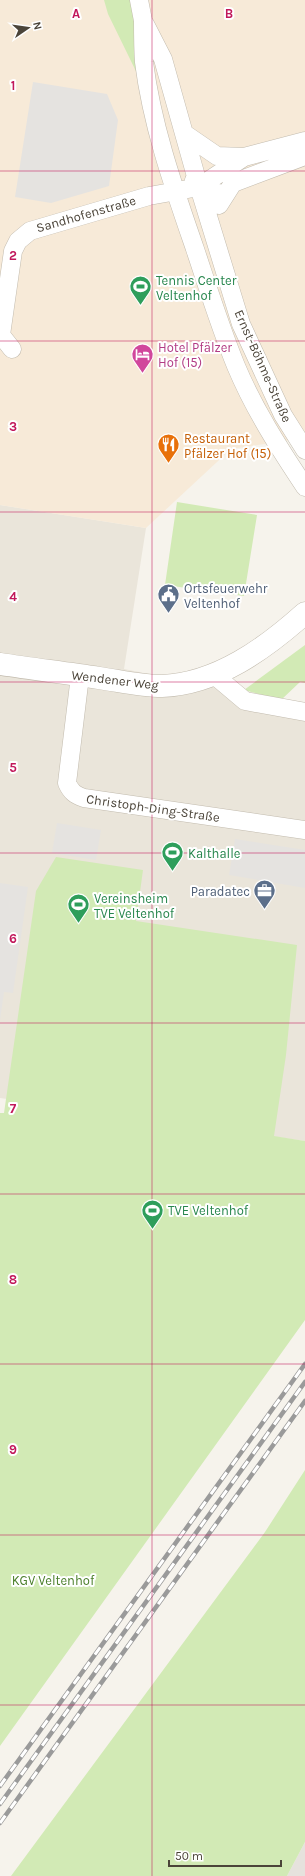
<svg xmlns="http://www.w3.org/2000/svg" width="305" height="1876" font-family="Karla,sans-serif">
<rect width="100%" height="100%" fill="#f6f3ec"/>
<!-- residential -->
<path fill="#eae5da" d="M 0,505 L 146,528 L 124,669 L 305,705 L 305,1141 L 0,1098 Z"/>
<!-- commercial -->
<path fill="#f7ead8" d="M 0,0 L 305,0 L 305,438 L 231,449 L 146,528 L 0,505 Z"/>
<!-- industrial -->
<path fill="#e6e2dd" d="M 305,1842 L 305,1876 L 287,1876 Z"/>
<!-- green -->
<path fill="#d2eab5" d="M 104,0 L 139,0 L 151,102 L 108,14 Z
M 177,502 L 257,515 L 244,596 L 165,585 Z
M 305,645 L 305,683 L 300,682 L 281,700 L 244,690 Z
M 56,857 L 143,870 L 136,921 L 297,945 L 286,1055 L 274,1136 L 305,1141 L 305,1320 L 0,1746 L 0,1113 L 4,1113 L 36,891 Z
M 305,1470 L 305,1842 L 287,1876 L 11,1876 L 265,1532 Z"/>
<!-- parking -->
<path fill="#e5e3e0" d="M 33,82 L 107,94 L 118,120 L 109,186 L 51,203 L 15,197 Z
M 57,823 L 101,830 L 96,860 L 52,853 Z
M 235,839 L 305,850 L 305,888 L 229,875 Z
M 0,883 L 28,887 L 13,993 L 4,992 L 0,1020 Z"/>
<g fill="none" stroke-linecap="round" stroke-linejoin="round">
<defs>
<path id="minor" d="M 139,0 L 145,31
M 143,20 C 143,34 143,48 144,62 C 152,126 174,188 195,249 C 208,288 220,327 236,366 C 254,409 279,448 305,487
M 145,24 L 163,59 L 199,187 L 241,324 L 283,415 L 305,450
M 185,134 L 217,156 L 244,157
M 194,180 L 199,187 L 225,195
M 219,205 L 233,183 L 305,156
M 12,349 L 1,335 L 13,251 L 18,241 L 30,231 L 149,196 L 199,187 L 244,157 L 305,141
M 213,674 L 245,701 L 305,712
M 80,676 L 67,783 C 71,792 75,795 84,798 L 305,830"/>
<path id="tertiary" d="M 0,664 C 33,669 66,673 99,678 C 120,681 141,686 162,686 C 217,684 266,648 305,613"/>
</defs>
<!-- minor casing -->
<use href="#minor" stroke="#c2bbae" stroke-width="19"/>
<!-- tertiary casing -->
<use href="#tertiary" stroke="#c2bbae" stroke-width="23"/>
<!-- minor -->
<use href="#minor" stroke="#fff" stroke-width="18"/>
<!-- tertiary -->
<use href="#tertiary" stroke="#fff" stroke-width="22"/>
<defs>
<path id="rail" d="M 0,1786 L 305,1364
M 0,1804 L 305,1382
M 0,1823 L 305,1401"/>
</defs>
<!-- rail casing -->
<use href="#rail" stroke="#9a9a9a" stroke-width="4.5"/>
<!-- rail -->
<use href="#rail" stroke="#fff" stroke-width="3" stroke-dasharray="9" stroke-linecap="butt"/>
</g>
<!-- grid -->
<path fill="none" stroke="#c2185b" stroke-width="1" stroke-opacity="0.55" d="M 152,0 L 152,1876M 0,171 L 305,171M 0,341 L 305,341M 0,512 L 305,512M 0,682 L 305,682M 0,853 L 305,853M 0,1023 L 305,1023M 0,1194 L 305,1194M 0,1364 L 305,1364M 0,1535 L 305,1535M 0,1705 L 305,1705"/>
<!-- icons -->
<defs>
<symbol id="stadium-pin" viewBox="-11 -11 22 30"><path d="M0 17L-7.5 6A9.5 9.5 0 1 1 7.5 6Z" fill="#2e9e5b" stroke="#fff"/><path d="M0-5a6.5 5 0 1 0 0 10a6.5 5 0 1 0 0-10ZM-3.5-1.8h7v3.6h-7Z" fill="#fff"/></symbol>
<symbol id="hotel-pin" viewBox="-11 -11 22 30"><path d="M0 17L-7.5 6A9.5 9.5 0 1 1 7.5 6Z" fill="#d1479c" stroke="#fff"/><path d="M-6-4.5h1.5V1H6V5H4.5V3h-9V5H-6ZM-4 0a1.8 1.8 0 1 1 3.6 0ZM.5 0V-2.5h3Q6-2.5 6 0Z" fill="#fff"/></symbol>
<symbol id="restaurant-pin" viewBox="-11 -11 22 30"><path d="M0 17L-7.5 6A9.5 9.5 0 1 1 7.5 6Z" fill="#e8710a" stroke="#fff"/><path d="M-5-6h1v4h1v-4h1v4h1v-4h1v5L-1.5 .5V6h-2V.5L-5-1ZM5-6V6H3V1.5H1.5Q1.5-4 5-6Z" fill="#fff"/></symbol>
<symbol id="civic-pin" viewBox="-11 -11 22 30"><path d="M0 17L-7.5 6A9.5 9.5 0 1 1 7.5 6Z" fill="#5c6f8a" stroke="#fff"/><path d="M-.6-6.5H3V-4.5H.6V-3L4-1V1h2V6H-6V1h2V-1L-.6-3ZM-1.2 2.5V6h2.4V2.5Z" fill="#fff"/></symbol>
<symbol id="office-pin" viewBox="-11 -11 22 30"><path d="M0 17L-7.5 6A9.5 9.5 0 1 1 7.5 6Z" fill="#5c6f8a" stroke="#fff"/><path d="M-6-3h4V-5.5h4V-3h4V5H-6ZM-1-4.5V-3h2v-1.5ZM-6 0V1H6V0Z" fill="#fff"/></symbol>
</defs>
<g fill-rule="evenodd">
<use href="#stadium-pin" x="128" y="274" width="25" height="34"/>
<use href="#hotel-pin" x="130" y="342" width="25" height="34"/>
<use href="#restaurant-pin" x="156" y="432" width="25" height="34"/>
<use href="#civic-pin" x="156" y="582" width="25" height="34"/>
<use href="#stadium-pin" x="160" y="840" width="25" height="34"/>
<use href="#office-pin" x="252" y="878" width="25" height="34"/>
<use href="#stadium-pin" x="66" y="892" width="25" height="34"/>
<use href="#stadium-pin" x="140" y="1198" width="25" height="34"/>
</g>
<g text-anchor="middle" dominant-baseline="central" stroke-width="4" stroke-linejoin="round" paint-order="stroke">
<!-- street labels -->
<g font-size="13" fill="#4b4439" stroke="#fff">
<text transform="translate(86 214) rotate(-16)">Sandhofenstraße</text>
<text transform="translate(263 366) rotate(66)">Ernst-Böhme-Straße</text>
<text transform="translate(115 680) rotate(7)">Wendener Weg</text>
<text transform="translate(153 808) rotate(8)">Christoph-Ding-Straße</text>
</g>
<!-- leisure labels -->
<g font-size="13" fill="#27864d" stroke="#fff" text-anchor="start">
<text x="156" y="280">Tennis Center<tspan x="156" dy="15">Veltenhof</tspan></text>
<text x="188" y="853">Kalthalle</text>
<text x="94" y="898">Vereinsheim<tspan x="94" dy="15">TVE Veltenhof</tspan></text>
<text x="168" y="1210">TVE Veltenhof</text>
</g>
<!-- hotel labels -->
<g font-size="13" fill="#b23c85" stroke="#fff" text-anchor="start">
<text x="158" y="347">Hotel Pfälzer<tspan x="158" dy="15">Hof (15)</tspan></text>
</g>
<!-- food labels -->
<g font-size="13" fill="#c56008" stroke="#fff" text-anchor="start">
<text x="184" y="438">Restaurant<tspan x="184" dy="15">Pfälzer Hof (15)</tspan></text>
</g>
<!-- service labels -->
<g font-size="13" fill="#4e5e75" stroke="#fff" text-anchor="start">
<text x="184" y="588">Ortsfeuerwehr<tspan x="184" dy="15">Veltenhof</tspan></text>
<text x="250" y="891" text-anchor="end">Paradatec</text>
</g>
<!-- park labels -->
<g font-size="13" fill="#4a7f2a" stroke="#fff">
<text x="53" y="1580">KGV Veltenhof</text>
</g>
</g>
<g font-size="13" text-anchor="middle" font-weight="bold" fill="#c2185b" stroke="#fff" stroke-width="4" stroke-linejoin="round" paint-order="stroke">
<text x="76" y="18">A</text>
<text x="229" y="18">B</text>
<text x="13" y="90">1</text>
<text x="13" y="260">2</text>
<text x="13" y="431">3</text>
<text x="13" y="601">4</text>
<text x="13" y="772">5</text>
<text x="13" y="943">6</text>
<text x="13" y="1113">7</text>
<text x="13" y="1284">8</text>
<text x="13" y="1454">9</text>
</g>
<!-- north arrow -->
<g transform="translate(28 28) rotate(77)" stroke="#ffffff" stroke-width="3" paint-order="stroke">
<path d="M0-3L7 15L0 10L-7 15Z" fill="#4b4439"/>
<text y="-6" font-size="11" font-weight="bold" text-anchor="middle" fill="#4b4439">N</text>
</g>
<!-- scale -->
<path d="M169 1860v6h112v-6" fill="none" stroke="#4b4439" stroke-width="2"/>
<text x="175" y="1860" font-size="12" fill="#4b4439" stroke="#ffffff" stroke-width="3" paint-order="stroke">50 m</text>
</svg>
